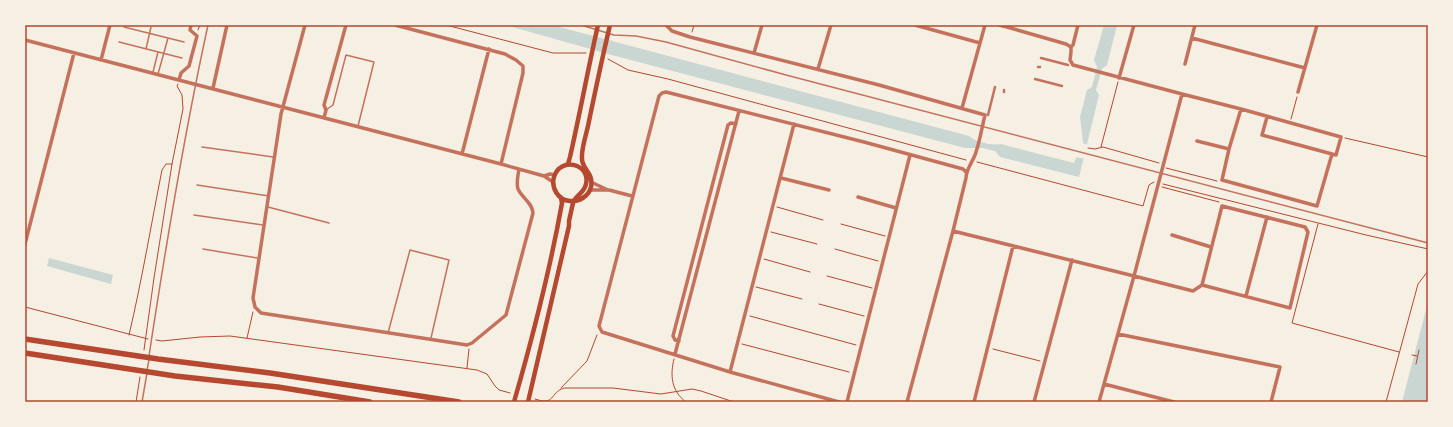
<svg xmlns="http://www.w3.org/2000/svg" width="1453" height="427" font-family="Roboto,sans-serif">
<rect width="100%" height="100%" fill="#f6efe4"/>
<!-- water -->
<path fill="#c9d6d2" d="M 505,25 L 552,25 L 969,136 C 976,142 992,146 1001,144 L 1074,163 L 1083,142 L 1080,117 L 1087,90 L 1092,87 L 1097,67 L 1094,60 L 1104,25 L 1117,25 L 1107,65 L 1102,69 L 1096,90 L 1099,95 L 1079,177 L 1000,157 L 995,151 L 983,148 L 965,148 L 608,54 Z
M 49,258 L 113,275 L 111,284 L 47,266 Z
M 1428,302 L 1428,402 L 1402,402 Z"/>
<!-- pier -->
<path fill="#f6efe4" d="M 1079,142 L 1088,145 L 1086,159 L 1075,157 Z"/>
<g fill="none" stroke-linecap="round" stroke-linejoin="round">
<!-- path -->
<path stroke="#b5482f" stroke-width="1" d="M 446,25 L 553,53 L 586,53
M 198,30 L 200,25
M 692,32 L 694,25
M 608,59 L 628,70 L 668,79 L 966,160
M 1291,119 L 1297,97
M 1345,138 L 1428,157
M 1101,147 L 1118,82
M 1088,148 L 1095,149 L 1103,147 L 1159,163
M 977,162 L 1143,206 L 1149,185 L 1154,182
M 1166,168 L 1217,181
M 1163,184 L 1366,235 L 1428,249
M 1162,187 L 1219,202
M 777,207 L 823,220
M 841,224 L 885,236
M 1318,224 L 1292,323 L 1399,352
M 771,232 L 817,244
M 835,249 L 878,261
M 764,259 L 810,272
M 827,276 L 872,288
M 756,287 L 802,299
M 819,304 L 864,316
M 25,307 L 148,339
M 750,316 L 856,345
M 129,335 C 142,280 151,225 162,170 L 166,164 L 172,164
M 247,338 L 253,312
M 156,340 L 162,341 L 200,337 L 230,336 L 477,370 L 487,374 L 495,386 L 499,390 L 510,393
M 742,344 L 849,372
M 993,349 L 1040,361
M 144,350 L 154,278 L 172,164 L 183,109 L 182,95 L 177,86 L 178,84
M 1412,355 L 1417,356
M 674,359 C 670,375 671,391 686,402
M 1416,364 L 1419,350
M 467,368 L 469,349
M 561,388 L 587,361 L 597,335
M 535,399 C 556,406 549,393 564,388 L 613,388 L 661,394 L 692,389 L 701,391 L 734,402
M 136,402 L 140,377
M 1386,402 L 1418,284 L 1428,271"/>
<!-- service -->
<path stroke="#c5725c" stroke-width="1.5" d="M 581,25 L 614,35 L 636,36 L 666,42 L 786,75 L 1428,243
M 124,27 L 184,42
M 119,42 L 182,58
M 146,49 L 151,27
M 153,72 L 158,52
M 158,74 L 168,38
M 326,110 L 333,105 L 346,55 L 374,62 L 358,126
M 202,147 L 273,157
M 197,185 L 269,196
M 268,207 L 329,223
M 194,215 L 263,225
M 203,249 L 257,258
M 388,333 L 410,250 L 449,260 L 431,338
M 149,356 C 166,244 184,135 208,25
M 147,370 L 149,360
M 142,402 L 147,373"/>
<!-- pedestrian -->
<path stroke="#c5725c" stroke-width="2.5" d="M 1041,58 L 1068,65
M 1038,67 L 1040,67
M 1035,79 L 1062,86
M 1004,92 L 1004,90
M 988,115 L 995,87"/>
<!-- minor -->
<path stroke="#c5725c" stroke-width="3.5" d="M 305,25 L 281,114 L 253,298 L 255,307 L 261,313 L 467,345 L 472,343 L 506,315 L 533,213 C 532,202 522,198 518,189 C 516,183 518,175 519,169
M 395,25 L 505,54 L 516,60 L 523,66 L 523,73 L 501,164
M 666,25 L 672,31 L 690,37 L 879,85 L 985,115 C 982,127 980,140 976,152 C 974,160 966,169 966,178 L 953,231 L 1134,276 L 1182,94 L 1073,65 L 1070,60 L 1071,52 L 1071,47 L 1073,45 L 1078,25
M 915,25 L 980,43
M 999,25 L 1007,27
M 1007,25 L 1007,27 L 1066,44 L 1071,47
M 1192,38 L 1305,68
M 25,40 L 501,164 L 544,176 L 553,182
M 754,53 L 762,25
M 101,60 L 110,25
M 1185,64 L 1195,25
M 818,69 L 831,25
M 1119,78 L 1134,25
M 179,80 L 181,73 L 189,66 L 197,36 L 190,30 L 191,25
M 213,88 L 227,25
M 1298,92 L 1317,25
M 1182,94 L 1241,109 L 1341,137 L 1336,155 L 1332,154 L 1317,206 L 1222,180 L 1229,149 L 1241,109
M 962,108 L 985,25
M 1267,117 L 1262,135 L 1332,154
M 324,118 L 326,110 L 324,105 L 346,25
M 1197,141 L 1229,149
M 462,154 L 489,49
M 544,176 L 550,174 L 554,175
M 781,178 L 829,190
M 591,182 L 608,190
M 590,190 L 609,190 L 632,196
M 858,197 L 896,208
M 1172,235 L 1211,247
M 25,244 L 74,53
M 1246,296 L 1267,217
M 1118,334 L 1280,367 L 1271,402
M 679,341 L 675,340 L 673,336 L 728,125 L 731,123 L 736,124
M 675,354 L 739,111
M 730,372 L 794,124
M 1104,384 L 1174,402
M 839,402 L 730,372 L 602,332 L 599,326 L 659,96 L 662,93 L 666,92 L 864,142 L 963,169 L 966,172
M 847,402 L 910,155
M 907,402 L 953,231
M 974,402 L 1013,246
M 1034,402 L 1072,260
M 1099,402 L 1134,276 L 1193,291 L 1202,285 L 1290,308 L 1308,232 L 1305,227 L 1222,206 L 1202,285"/>
<!-- secondary -->
<path stroke="#b5482f" stroke-width="4.5" d="M 568,164 L 570,157 C 580,113 588,69 598,25
M 514,402 C 533,336 550,270 562,203 L 561,198
M 528,402 L 569,226 L 569,221 L 573,203 C 576,194 584,194 586,184 C 591,164 560,156 554,177 C 551,188 558,200 570,201 C 579,202 589,196 591,187 C 594,173 582,169 582,159 C 581,150 586,135 588,126 C 595,92 602,59 610,25"/>
<!-- trunk -->
<path stroke="#b5482f" stroke-width="5.5" d="M 25,339 L 158,359 L 270,373 L 459,402
M 25,353 L 175,376 L 278,387 L 370,402"/>
</g>
<!-- border -->
<rect width="1453" height="427" fill="none" stroke="#f6efe4" stroke-width="52"/>
<rect x="26" y="26" width="1401" height="375" fill="none" stroke="#b5482f" stroke-width="1.5"/>
</svg>
